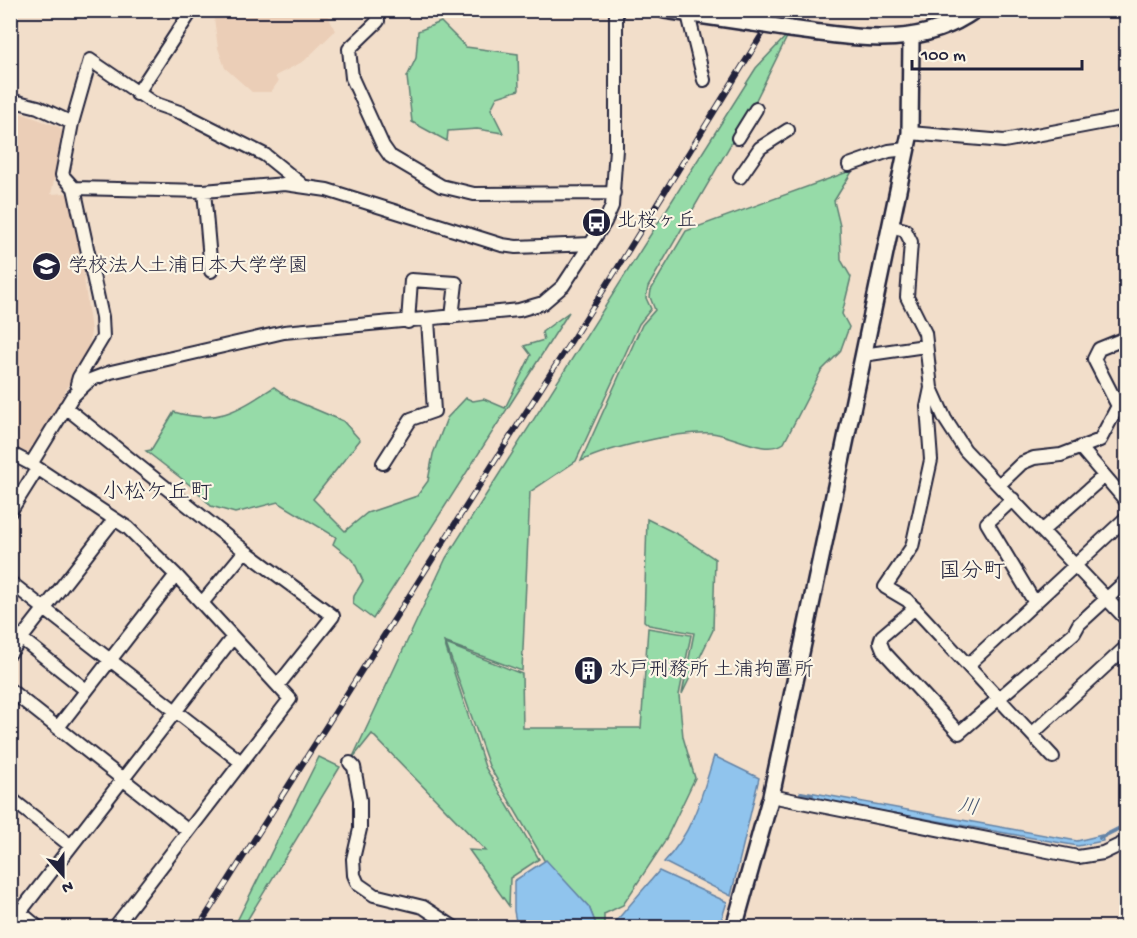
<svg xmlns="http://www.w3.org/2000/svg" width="1137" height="938" font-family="'Gochi Hand','Klee One',sans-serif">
<rect width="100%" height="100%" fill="#f2deca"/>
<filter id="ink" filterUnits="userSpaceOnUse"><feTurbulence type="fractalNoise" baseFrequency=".0167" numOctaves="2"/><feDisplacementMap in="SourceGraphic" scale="12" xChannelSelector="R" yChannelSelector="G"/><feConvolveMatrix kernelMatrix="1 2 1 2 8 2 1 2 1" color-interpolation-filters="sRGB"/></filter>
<g filter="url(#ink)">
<!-- built -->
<path fill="#ebceb7" d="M 213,11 L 326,11 L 335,31 L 304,61 L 275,76 L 278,82 L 271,92 L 252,92 L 225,68 L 218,48 Z
M 10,109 L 59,127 L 64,135 L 51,194 L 66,193 L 74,203 L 91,331 L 89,347 L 64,394 L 64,399 L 31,452 L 28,453 L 10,445 Z"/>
<!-- green -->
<path fill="#96dba8" stroke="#5c7e72" stroke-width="1.5" d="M 441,22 L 466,47 L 518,54 L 519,90 L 497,97 L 491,109 L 503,133 L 477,129 L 448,131 L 447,141 L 412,122 L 407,77 L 416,58 L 418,31 Z
M 789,33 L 753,106 L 648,287 L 646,298 L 651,309 L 639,324 L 576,461 L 530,492 L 522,671 L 444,642 L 485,767 L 539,859 L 510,878 L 509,906 L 469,850 L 486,851 L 372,734 L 352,759 L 446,558 L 756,68 Z
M 853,170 L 834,201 L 840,226 L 841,260 L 851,277 L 842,314 L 849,327 L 840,352 L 821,371 L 784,443 C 765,456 733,435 712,433 C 679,431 611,447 581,461 L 642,325 L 655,310 L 650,297 L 651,290 L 686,231 Z
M 569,312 L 373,619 L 353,604 L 354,596 L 363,581 L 353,560 L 333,544 L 336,537 L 278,502 L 235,513 L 211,506 L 195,489 L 146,451 L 151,450 L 174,412 C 218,425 238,410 274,387 L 291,399 L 343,421 L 360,440 L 313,499 L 345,531 L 367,513 L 417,496 L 428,481 L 433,454 L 447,418 L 466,398 L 473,401 L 484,399 L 505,408 L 531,355 L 524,346 L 544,340 L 542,332 Z
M 647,519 L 679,535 L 715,559 L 713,630 L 682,694 L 694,633 L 649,625 L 644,621 Z
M 648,628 L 691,635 L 679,695 L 683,737 L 695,778 L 664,843 L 623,905 L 604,914 L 604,927 L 597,927 L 589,907 L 544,860 L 489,766 L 446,644 L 522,674 L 523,728 L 641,728 Z
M 319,757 L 340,767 L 243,927 L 234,927 Z"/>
<!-- water -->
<path fill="#90c4ed" stroke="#6483a6" stroke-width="1.5" d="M 714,756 L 759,778 L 731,896 L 664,862 C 693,832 702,795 714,756 Z
M 809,792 L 1077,841 L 1102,835 L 1103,841 L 1078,846 L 809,798 Z
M 546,860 L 589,907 L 597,927 L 517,927 L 514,911 L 514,881 Z
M 659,871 L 727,902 L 719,927 L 616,927 L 617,920 Z"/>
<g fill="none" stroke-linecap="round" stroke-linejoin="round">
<!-- stream -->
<path stroke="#6483a6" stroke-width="4" d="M 801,793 L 812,795
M 1100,838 L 1126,825"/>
<defs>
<path id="minor" d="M 376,10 L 378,21 L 349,49 L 352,78 L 383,146 L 390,156 L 441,186 L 474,194 L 614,193
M 687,10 L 704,80
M 946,10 L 950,24
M 137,94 L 192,10
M 10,100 L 38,107 L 72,123
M 910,133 L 1004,141 L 1126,118
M 738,138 L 756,109
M 849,165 L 889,151 L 906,149
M 740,177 L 760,148 L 788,130
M 74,188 L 204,191 L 285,184 L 327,190 L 502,245 L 516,247 L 591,244
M 204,191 L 211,271
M 890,226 L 905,230 L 911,242 L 907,297 L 925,333 L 931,388 L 945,419 L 965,450 L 1126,619
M 408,322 L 411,280 L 456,283 L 452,317
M 863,355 L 925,346
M 79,388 L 77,384 L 79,377 L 103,337 L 102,317 L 74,188 L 62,175 L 72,123 L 90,60 L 153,103 L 182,113 L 265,155 L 301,184
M 931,388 L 927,407 L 931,460 L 912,547 L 885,587 L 907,600 L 1053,757
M 1118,406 L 1094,359 L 1099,349 L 1126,338
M 65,407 L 245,551 L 333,616 L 279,684
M 1080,447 L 1126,501
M 10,453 L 31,464 L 72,397 L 90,380 L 111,372 L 284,332 L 519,310 L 543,303 L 563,286 L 605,222 L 612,206 L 616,149 L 616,10
M 383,463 L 411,419 L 434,411 L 428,320
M 31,464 L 128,528 L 176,575 L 290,699 L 114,928
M 999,485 L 1022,463 L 1034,458 L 1061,455 L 1100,440 L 1118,406 L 1126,403
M 1013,499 L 987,523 L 1035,603
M 10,512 L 37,469
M 1043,530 L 1104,476
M 10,582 L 241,762
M 202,603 L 245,551
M 915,608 L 882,636 L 880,642 L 884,652 L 959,733 L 1074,633 L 1079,624 L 1126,581
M 22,639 L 86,690
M 10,653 L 113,521
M 968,665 L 1126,518
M 10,690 L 187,830
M 59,726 L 176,575
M 1032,734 L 1126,647
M 350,763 L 354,767 L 360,800 L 360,829 L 353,859 L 354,875 L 358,884 L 374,895 L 423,907 L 455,928
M 771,796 L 1078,857 L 1103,853 L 1126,842
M 10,798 L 71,846
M 20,912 L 39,928
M 10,919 L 20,912 L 233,637"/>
<path id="tertiary" d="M 665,10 L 753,23
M 790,29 C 854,37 918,51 975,10
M 734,928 L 771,796 L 910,133 L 911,38"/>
</defs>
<!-- minor casing -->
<use href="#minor" stroke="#22223b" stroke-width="16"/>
<!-- tertiary casing -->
<use href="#tertiary" stroke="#22223b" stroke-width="20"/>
<!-- minor -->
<use href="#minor" stroke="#fcf5e5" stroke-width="12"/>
<!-- tertiary -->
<use href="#tertiary" stroke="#fcf5e5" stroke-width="15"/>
<defs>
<path id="rail" d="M 198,928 L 615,272 L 777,10"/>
</defs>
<!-- rail casing -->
<use href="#rail" stroke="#22223b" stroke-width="6"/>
<!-- rail -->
<use href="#rail" stroke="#fcf5e5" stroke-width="4" stroke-dasharray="11" stroke-linecap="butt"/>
<defs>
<path id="tertiary-bridge" d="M 753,23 L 790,29"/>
</defs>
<!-- tertiary-bridge casing -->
<use href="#tertiary-bridge" stroke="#22223b" stroke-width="20" stroke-linecap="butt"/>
<!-- tertiary-bridge -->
<use href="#tertiary-bridge" stroke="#fcf5e5" stroke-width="15"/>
</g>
</g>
<!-- icons -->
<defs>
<symbol id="bus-disc" viewBox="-11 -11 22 22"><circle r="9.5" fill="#22223b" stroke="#fcf5e5"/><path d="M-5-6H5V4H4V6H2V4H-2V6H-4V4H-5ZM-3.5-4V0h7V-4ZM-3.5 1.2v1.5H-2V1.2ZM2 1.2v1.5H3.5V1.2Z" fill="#fff"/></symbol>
<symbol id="school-disc" viewBox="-11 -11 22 22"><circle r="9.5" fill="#22223b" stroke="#fcf5e5"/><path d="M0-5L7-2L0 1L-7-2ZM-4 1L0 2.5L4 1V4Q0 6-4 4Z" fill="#fff"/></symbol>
<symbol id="building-disc" viewBox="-11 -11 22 22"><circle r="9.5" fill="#22223b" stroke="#fcf5e5"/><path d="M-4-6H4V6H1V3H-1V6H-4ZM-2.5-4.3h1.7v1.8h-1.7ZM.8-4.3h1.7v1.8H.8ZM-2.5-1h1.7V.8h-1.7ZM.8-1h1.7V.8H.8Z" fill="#fff"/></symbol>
</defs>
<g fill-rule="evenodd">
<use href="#bus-disc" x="580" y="206" width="33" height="33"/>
<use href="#school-disc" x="30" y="250" width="33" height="33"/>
<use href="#building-disc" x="572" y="654" width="33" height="33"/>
</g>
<g text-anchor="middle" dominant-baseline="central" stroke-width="4.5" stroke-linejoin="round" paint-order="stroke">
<!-- poi labels -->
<g font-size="20" fill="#22223b" stroke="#fcf5e5" text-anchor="start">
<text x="617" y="222">北桜ヶ丘</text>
<text x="68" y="267">学校法人土浦日本大学学園</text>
<text x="609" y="671">水戸刑務所 土浦拘置所</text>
</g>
<!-- water labels -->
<g font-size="21" font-style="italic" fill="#435370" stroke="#fcf5e5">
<text transform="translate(968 809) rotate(10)">川</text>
</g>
<!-- quarter labels -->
<g font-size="22" fill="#22223b" stroke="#fcf5e5">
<text x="157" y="494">小松ケ丘町</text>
<text x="972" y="573">国分町</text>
</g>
</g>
<!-- margin -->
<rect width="1137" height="938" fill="none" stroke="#fcf5e5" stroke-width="36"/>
<rect x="18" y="18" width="1101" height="902" fill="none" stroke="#22223b" stroke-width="2" filter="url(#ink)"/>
<!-- north arrow -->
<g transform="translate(63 875) rotate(159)" stroke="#fcf5e5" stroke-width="4.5" paint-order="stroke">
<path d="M0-4.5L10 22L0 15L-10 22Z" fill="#22223b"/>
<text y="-9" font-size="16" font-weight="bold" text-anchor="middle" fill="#22223b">N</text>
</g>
<!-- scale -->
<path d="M912 60v9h170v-9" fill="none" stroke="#22223b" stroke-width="3"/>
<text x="921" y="60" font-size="18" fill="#22223b" stroke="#fcf5e5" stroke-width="4.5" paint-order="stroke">100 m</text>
</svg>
